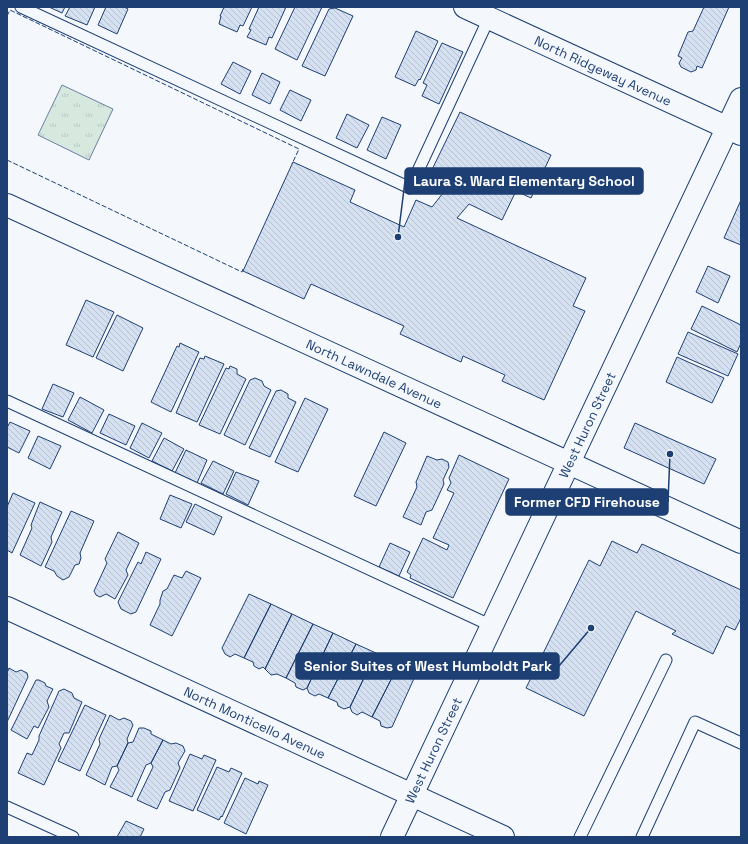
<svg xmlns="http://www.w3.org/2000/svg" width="748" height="844" font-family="'Space Grotesk',sans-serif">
<defs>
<pattern id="park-tufts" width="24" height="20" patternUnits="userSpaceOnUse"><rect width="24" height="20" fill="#d7e8df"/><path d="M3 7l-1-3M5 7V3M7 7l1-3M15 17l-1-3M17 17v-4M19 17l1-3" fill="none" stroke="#b8c8c3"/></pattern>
<pattern id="building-back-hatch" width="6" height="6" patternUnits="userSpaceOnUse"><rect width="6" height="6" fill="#d5e0f0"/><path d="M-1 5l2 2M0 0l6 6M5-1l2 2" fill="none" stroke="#b6c1d1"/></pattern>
</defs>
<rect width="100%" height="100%" fill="#f4f7fb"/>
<!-- park -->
<path fill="url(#park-tufts)" stroke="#687fa3" d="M 62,85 L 113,109 L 89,160 L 38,135 Z"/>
<!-- building -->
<path fill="url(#building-back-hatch)" stroke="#1d3f73" d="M 49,7 L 65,7 L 62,13 Z
M 70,7 L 95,7 L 87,25 L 65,16 Z
M 106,7 L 124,7 L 128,9 L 117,34 L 98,25 Z
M 224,7 L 252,7 L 243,26 L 240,25 L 237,32 L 219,24 L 221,16 L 220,16 Z
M 259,7 L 286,7 L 272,38 L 269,37 L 266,45 L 247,37 L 251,30 L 249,29 Z
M 295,7 L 322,7 L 297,60 L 275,49 Z
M 704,7 L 729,7 L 702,68 L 697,66 L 696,70 L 691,72 L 681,67 L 679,63 L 682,58 L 678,56 L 688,32 L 693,31 Z
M 335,8 L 353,16 L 325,76 L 302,66 L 329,9 Z
M 416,31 L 438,41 L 420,80 L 419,79 L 415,86 L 395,77 Z
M 442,43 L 463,52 L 439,104 L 422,96 L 427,85 L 423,83 Z
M 233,62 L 251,71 L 240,94 L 221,84 Z
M 262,73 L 280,82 L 270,104 L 252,95 Z
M 290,90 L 311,100 L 301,121 L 280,110 Z
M 460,112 L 551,155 L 531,198 L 516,191 L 502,220 L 469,204 L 457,218 L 586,278 L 573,306 L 585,311 L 544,400 L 502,381 L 505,375 L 463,356 L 461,362 L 400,334 L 404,326 L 311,284 L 304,299 L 243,271 L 293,162 L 355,190 L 350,202 L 404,227 L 416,200 L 432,207 L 443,193 L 425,184 Z
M 347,114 L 369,125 L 357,148 L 336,138 Z
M 382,117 L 401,125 L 386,159 L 367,150 Z
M 741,200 L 741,245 L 724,238 Z
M 708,266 L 730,276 L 718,303 L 696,292 Z
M 86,300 L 114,312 L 93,357 L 66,345 Z
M 702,306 L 741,325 L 741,343 L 737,352 L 691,329 Z
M 117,315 L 143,328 L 123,371 L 96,358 Z
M 688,332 L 738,354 L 728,376 L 678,354 Z
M 180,343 L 199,352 L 171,412 L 151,402 L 177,346 L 179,347 Z
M 205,356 L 224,364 L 197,422 L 176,413 L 200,358 L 204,359 Z
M 677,357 L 724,378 L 712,403 L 666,382 Z
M 230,366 L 237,369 L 237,374 L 246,379 L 220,434 L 199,425 L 226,368 L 229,369 Z
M 255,378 L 262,381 L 264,386 L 271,390 L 245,445 L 224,435 L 250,380 Z
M 53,384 L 74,393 L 63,417 L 42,409 Z
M 281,390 L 288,394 L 288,398 L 296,402 L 270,457 L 249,448 L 276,391 Z
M 80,397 L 104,410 L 92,433 L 68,420 Z
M 305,398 L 328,409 L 298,472 L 275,462 Z
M 109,414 L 135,426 L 126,445 L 100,433 Z
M 10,422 L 30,431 L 19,453 L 7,447 L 7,428 Z
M 142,423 L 162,433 L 149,458 L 130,448 Z
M 635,423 L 716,459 L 704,484 L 624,448 Z
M 384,432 L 406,443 L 376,506 L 354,496 Z
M 38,436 L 61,446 L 50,469 L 28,458 Z
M 164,438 L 184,449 L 172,471 L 152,461 Z
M 186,450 L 207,460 L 197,483 L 175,473 Z
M 459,455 L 509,479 L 453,598 L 410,578 L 411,575 L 407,572 L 423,538 L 447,550 L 449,545 L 433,538 L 454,493 L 447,490 L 451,483 L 449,478 Z
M 427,456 L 437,460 L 442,459 L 448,462 L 449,467 L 443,480 L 444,484 L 432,510 L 426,512 L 421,525 L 403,517 L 417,487 L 416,482 Z
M 213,461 L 234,471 L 223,494 L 201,483 Z
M 236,472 L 259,481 L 248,505 L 226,494 Z
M 13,493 L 35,503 L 12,553 L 7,550 L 7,507 Z
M 170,495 L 192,504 L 181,528 L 160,519 Z
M 40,502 L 62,512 L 51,537 L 52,542 L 41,566 L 20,555 L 32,528 L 31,525 Z
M 195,504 L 222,517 L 214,535 L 186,522 Z
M 71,511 L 94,521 L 80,553 L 81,558 L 79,564 L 75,565 L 69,577 L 63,580 L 57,576 L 54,571 L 45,567 Z
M 118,532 L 139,543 L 126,570 L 128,575 L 115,599 L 106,594 L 100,597 L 96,595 L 94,591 L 107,563 L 105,559 Z
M 612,541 L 637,553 L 642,544 L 741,590 L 741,618 L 735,630 L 726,626 L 713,654 L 672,634 L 676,631 L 636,611 L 584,716 L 526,688 L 589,560 L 600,566 Z
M 390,543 L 410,552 L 399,576 L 379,567 Z
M 146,552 L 161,559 L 136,612 L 131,614 L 121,609 L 118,602 L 138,562 L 141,564 Z
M 186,571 L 201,578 L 172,636 L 150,625 L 160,604 L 160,600 L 163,591 L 167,589 L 174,575 L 182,578 Z
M 249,594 L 271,604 L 244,658 L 235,654 L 230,657 L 225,654 L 222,648 Z
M 271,604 L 292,614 L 265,669 L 263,667 L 259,669 L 254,666 L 253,662 L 244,658 Z
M 292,614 L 313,624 L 286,678 L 277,674 L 271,675 L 265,669 Z
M 313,624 L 333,633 L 307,688 L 303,690 L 296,687 L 295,683 L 286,678 Z
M 333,633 L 356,644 L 328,698 L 319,694 L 315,696 L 309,693 L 307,688 Z
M 356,644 L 376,653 L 350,707 L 344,709 L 338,706 L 337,702 L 328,698 Z
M 376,653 L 399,664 L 372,717 L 362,712 L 357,715 L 352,712 L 350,707 Z
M 399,664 L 417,672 L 392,727 L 387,728 L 381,726 L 380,721 L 372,717 Z
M 9,668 L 16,672 L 21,670 L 27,673 L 28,677 L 7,722 L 7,673 Z
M 36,680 L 39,680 L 45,683 L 46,686 L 53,689 L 47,701 L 49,707 L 38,728 L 34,726 L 27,739 L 11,730 Z
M 64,689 L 72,693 L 74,698 L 82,702 L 69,733 L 64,733 L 59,744 L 61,748 L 44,785 L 18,773 L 27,753 L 32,755 L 39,740 L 39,736 L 59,691 Z
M 85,705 L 106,715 L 80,771 L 58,761 Z
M 110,715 L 119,720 L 124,718 L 131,721 L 133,725 L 127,739 L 128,743 L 117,766 L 112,767 L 105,785 L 86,775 L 100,744 L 99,739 Z
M 139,728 L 144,728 L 151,731 L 151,734 L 163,740 L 151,763 L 146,765 L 132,797 L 110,787 L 119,770 L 117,766 L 128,743 L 133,742 Z
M 163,740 L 171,744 L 176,743 L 183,746 L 185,751 L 178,763 L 180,768 L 170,790 L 165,792 L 157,809 L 137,800 L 153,767 L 151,763 Z
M 190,754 L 202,759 L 204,755 L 216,760 L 193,811 L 169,801 Z
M 217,767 L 229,772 L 231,768 L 242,773 L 222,817 L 221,816 L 219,820 L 197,810 Z
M 245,778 L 258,784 L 259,781 L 268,785 L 246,834 L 224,823 Z
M 126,821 L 144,829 L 140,837 L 117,837 Z"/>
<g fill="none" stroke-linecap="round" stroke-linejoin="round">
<defs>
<path id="lane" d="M 21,7 L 410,188 L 489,18
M 7,401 L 492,626
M 7,807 L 73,837
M 580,837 L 666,660
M 642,837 L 695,722 L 741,743"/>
<g id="street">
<path id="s1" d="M 465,7 L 741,134"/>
<path id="s2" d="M 7,205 L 741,542"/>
<path id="s3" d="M 7,608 L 503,837"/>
<path id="s4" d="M 392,837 L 741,99"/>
</g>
</defs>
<!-- lane casing -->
<use href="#lane" stroke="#1d3f73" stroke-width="13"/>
<!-- street casing -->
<use href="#street" stroke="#1d3f73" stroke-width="24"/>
<!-- lane -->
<use href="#lane" stroke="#f4f7fb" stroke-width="11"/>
<!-- street -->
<use href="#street" stroke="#f4f7fb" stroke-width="22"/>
<!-- fence -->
<path stroke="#1d3f73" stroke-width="1" stroke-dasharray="5 2" stroke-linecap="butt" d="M 7,16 L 10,10 L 299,149 L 292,164
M 7,160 L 242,272 L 243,269"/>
</g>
<g text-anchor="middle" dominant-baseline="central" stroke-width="3" stroke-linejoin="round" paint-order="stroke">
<!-- street labels -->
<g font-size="13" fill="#1d3f73" stroke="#f4f7fb">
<text stroke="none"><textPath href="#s1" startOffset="152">North Ridgeway Avenue</textPath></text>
<text stroke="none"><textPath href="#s2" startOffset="404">North Lawndale Avenue</textPath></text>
<text stroke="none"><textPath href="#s4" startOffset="456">West Huron Street</textPath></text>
<text stroke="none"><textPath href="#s3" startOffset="273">North Monticello Avenue</textPath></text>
<text stroke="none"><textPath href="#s4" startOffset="96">West Huron Street</textPath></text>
</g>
</g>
<!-- callouts -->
<path fill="none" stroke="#1d3f73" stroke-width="1.5" d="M398 237L405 181M670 454L668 502M591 628L559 666"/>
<g fill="#1d3f73" stroke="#f4f7fb" stroke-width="1.5">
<circle cx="398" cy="237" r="4"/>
<circle cx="670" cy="454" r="4"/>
<circle cx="591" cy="628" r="4"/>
</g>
<g fill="#1d3f73" stroke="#1d3f73" stroke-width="1.5">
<rect x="405" y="168" width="238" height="26" rx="4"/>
<rect x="506" y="489" width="162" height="26" rx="4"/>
<rect x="296" y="653" width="263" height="26" rx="4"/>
</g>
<g font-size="14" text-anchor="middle" font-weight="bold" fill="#fff">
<text x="524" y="186">Laura S. Ward Elementary School</text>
<text x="587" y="507">Former CFD Firehouse</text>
<text x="428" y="671">Senior Suites of West Humboldt Park</text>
</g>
<!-- border -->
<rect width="748" height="844" fill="none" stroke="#1d3f73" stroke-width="16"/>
</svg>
